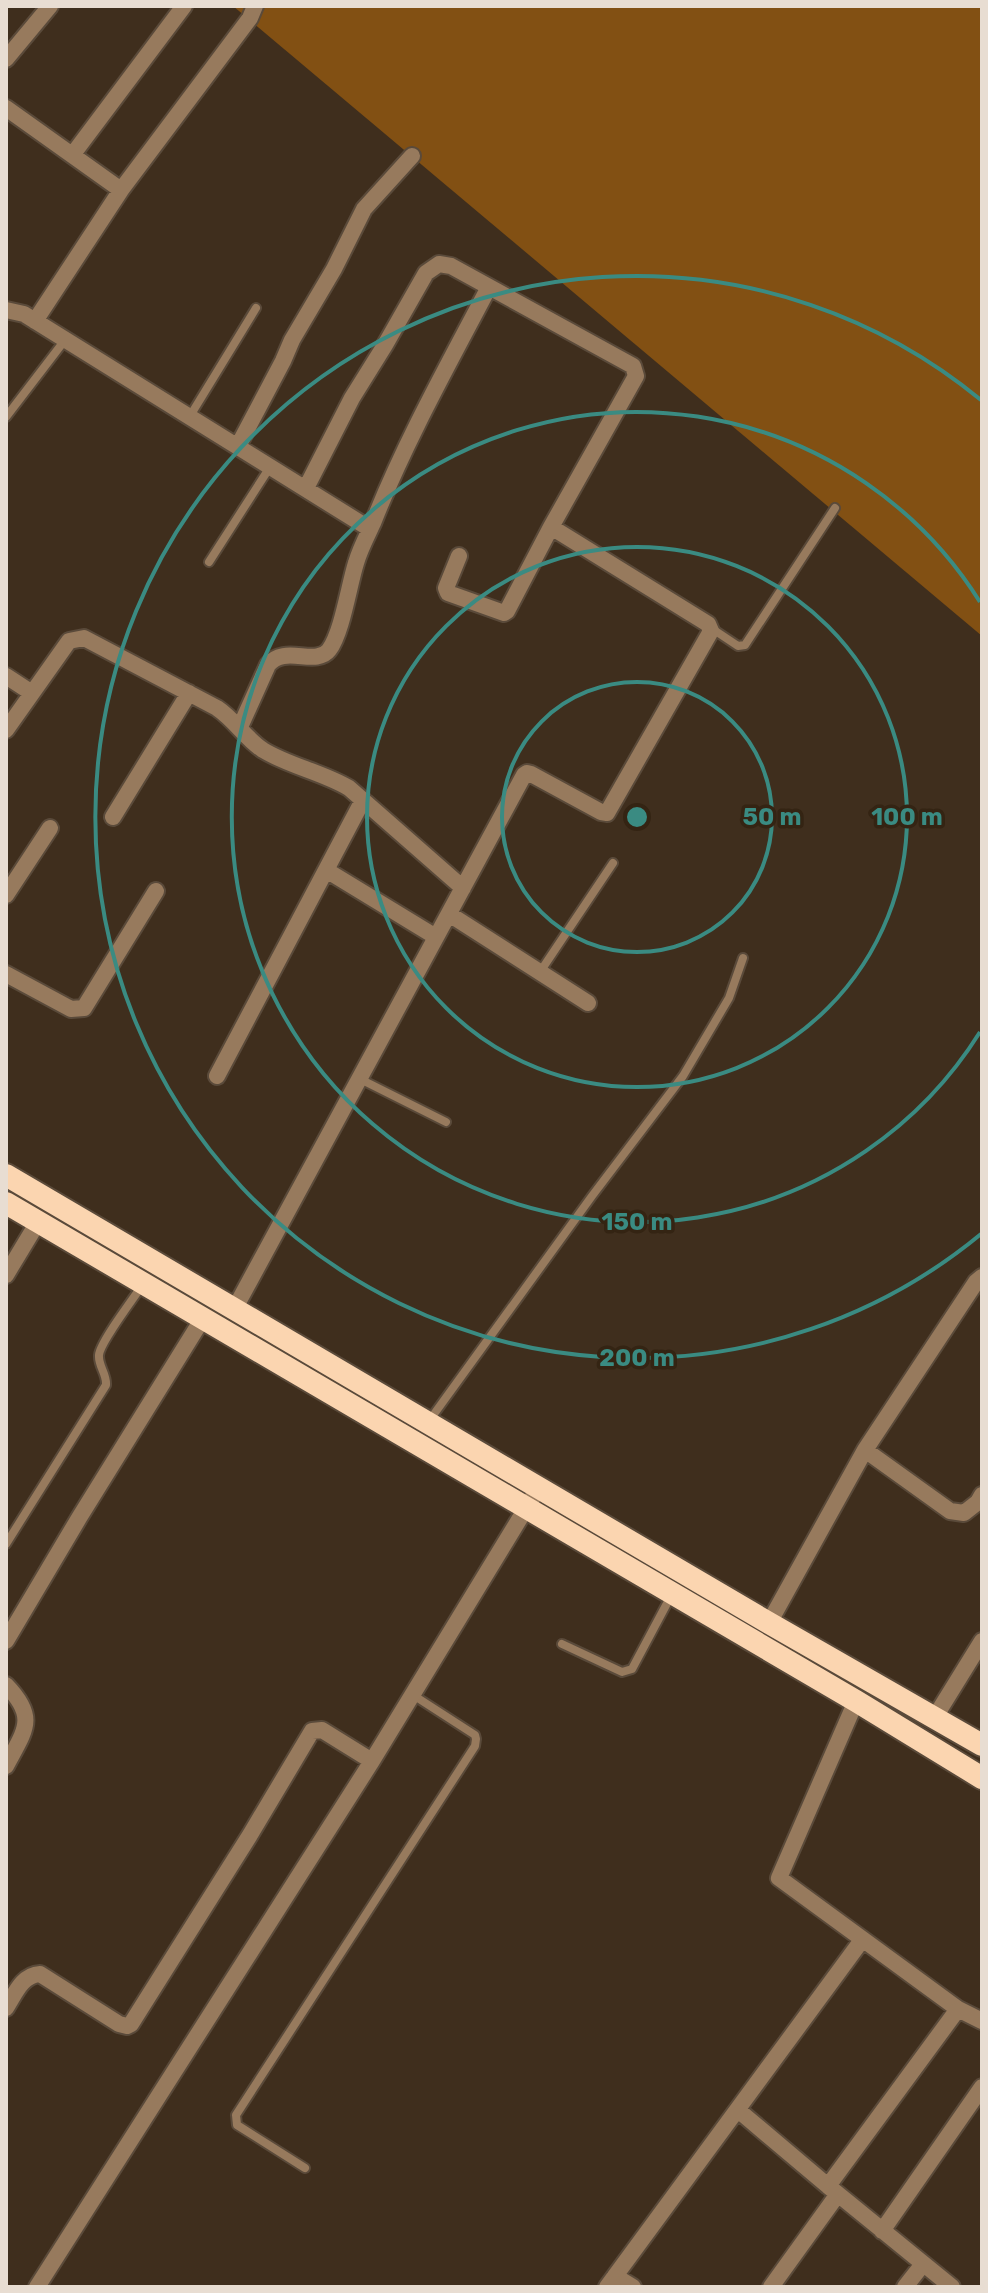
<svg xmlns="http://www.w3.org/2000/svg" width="988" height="2293" font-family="Rubik,sans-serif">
<rect width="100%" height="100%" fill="#3f2e1d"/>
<!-- forest -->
<path fill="#825013" d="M 233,6 L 982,6 L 982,636 Z"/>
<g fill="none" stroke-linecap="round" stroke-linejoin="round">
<defs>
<path id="service" d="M 190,416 L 256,308
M 6,417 L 65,340
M 209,562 L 270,467
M 711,628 L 738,646 L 745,645 L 835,508
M 540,972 L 613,863
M 360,1079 L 446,1122
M 429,1421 L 592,1196 L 683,1076 L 729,998 L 743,958
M 6,1544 L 106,1385 C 107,1374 98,1366 99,1355 C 100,1342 134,1298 143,1284
M 562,1644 L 622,1672 L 632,1669 L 672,1594
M 305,2168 L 237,2125 L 236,2115 L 475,1746 L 476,1739 L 475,1735 L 413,1695"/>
<path id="minor" d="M 6,59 L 50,6
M 6,108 L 121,190
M 73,154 L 184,6
M 6,310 L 24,314 L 370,529
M 35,321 L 121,190 L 250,18 L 255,6
M 238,446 L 283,361 L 292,340 L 334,269 L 364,209 L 412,156
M 306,488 L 352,398 L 385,345 L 426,273 L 439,264 L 451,266 L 633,366 L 636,376 L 551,527
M 6,676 L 32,693
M 240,727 L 268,665 C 284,644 316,667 329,650 C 342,633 349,585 356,563 C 360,549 367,536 373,523 C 405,442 448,365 489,287
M 6,730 L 69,641 L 84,638 L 217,708 C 235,720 246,739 263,750 C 289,766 322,772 349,788 L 463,888
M 113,817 L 189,693
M 326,870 L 436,937
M 6,895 L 50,828
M 449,914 L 588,1003
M 6,974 L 71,1009 L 84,1008 L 156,891
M 217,1076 L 363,800
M 6,1275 L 38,1222
M 235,1308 L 524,775 L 527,773 L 531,774 L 601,812 L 607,813 L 711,631 L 708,624 L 551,527 L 507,611 L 504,613 L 448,593 L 446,588 L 459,556
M 865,1450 L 950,1511 L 964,1513 L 978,1502 L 982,1495
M 769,1623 L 865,1450 L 976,1282 L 982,1277
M 6,1641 L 79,1518 L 203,1318
M 6,1685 C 38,1718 25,1730 6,1766
M 856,1701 L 779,1878 L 958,2009
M 935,1717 L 982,1641
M 6,2008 C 15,1994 22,1975 40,1974 L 119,2024 L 127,2026 L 131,2024 L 250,1835 L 312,1731 L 322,1730 L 372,1761
M 738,2110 L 828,2186
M 882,2231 L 982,2087
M 615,2276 L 633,2287
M 37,2287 L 372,1761 L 539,1487
M 607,2287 L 862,1940
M 771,2287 L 838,2194
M 905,2287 L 923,2264
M 952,2287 L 828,2186 L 958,2009 L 982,2021"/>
<path id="trunk" d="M 6,1175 L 769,1623 L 982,1745
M 6,1203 L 856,1701 L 982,1778"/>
</defs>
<!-- service casing -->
<use href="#service" stroke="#5a4a3a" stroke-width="12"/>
<!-- minor casing -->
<use href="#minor" stroke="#5a4a3a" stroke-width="20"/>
<!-- trunk casing -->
<use href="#trunk" stroke="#5a4a3a" stroke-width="26"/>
<!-- service -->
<use href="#service" stroke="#977a5d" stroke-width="8"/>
<!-- minor -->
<use href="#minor" stroke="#977a5d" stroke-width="16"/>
<!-- trunk -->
<use href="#trunk" stroke="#fbd5b0" stroke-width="22"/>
</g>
<!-- distance rings -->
<g fill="none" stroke="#3a8b82" stroke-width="4">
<circle cx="637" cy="817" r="135"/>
<circle cx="637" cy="817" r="270"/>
<path d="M980 1032A405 405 0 1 1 980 602"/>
<path d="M981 1234A541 541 0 1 1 981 400"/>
</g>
<circle cx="637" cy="817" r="12" fill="#3a8b82" stroke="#342413" stroke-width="4"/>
<g font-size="24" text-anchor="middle" font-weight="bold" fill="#3a8b82" stroke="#342413" stroke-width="7" stroke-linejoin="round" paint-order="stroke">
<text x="772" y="825">50 m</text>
<text x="907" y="825">100 m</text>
<text x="637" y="1230">150 m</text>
<text x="637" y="1366">200 m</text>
</g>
<!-- border -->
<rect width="988" height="2293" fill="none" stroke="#e8ddd2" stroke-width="16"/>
</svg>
